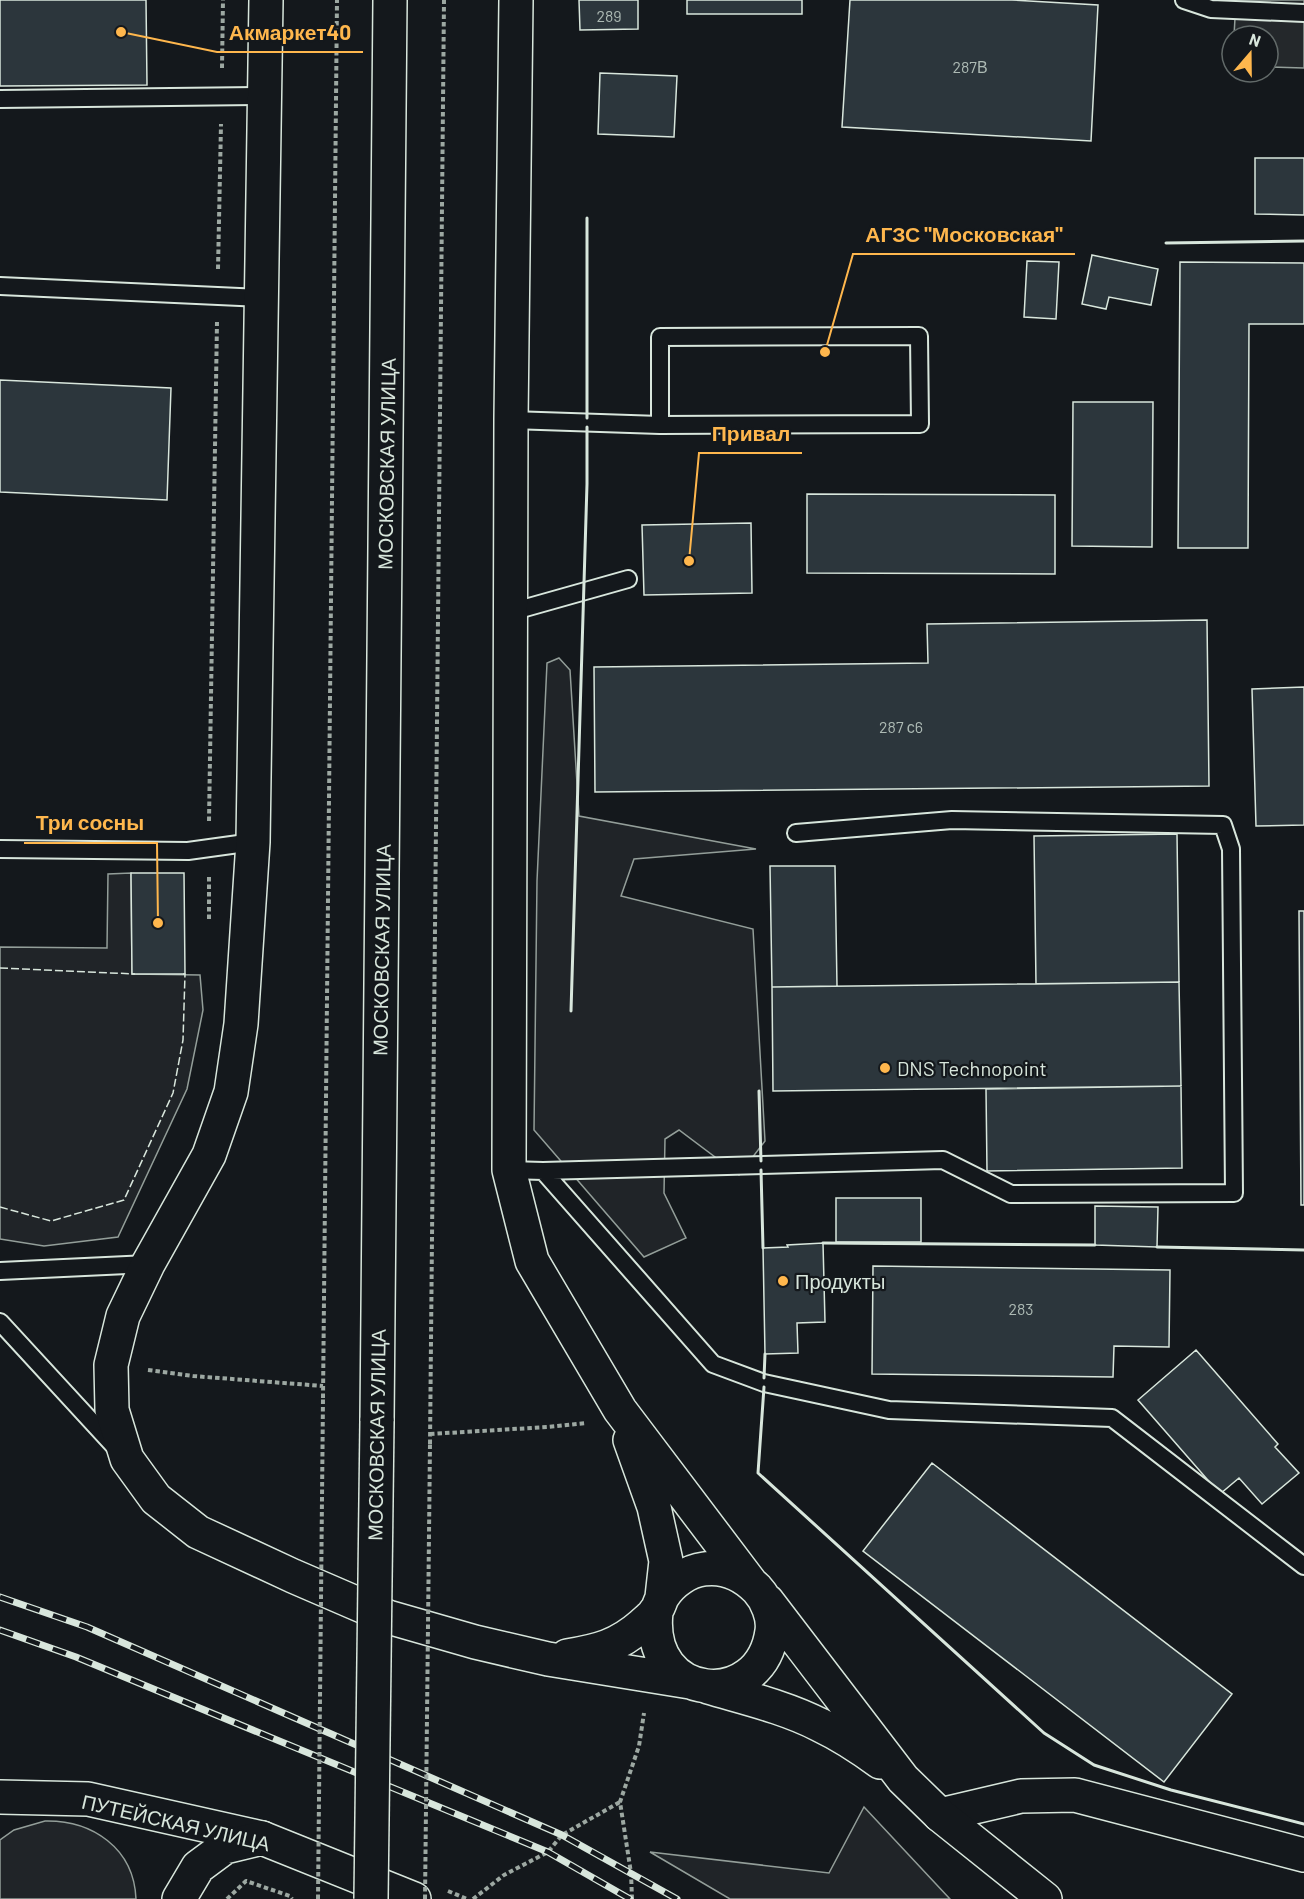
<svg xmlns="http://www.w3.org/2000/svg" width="1304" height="1899" font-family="Barlow,sans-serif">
<rect width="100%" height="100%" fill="#14181c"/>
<!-- green -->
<path fill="#202428" stroke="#939e99" stroke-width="1.5" d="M 559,658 L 570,670 L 579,816 L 756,849 L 634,859 L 621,896 L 753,929 L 765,1141 L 739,1175 L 679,1130 L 665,1139 L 664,1193 L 686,1238 L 644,1257 L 534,1130 L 537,881 L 547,663 Z
M 131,873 L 132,974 L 200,975 L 203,1010 L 187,1089 L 118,1237 L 44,1246 L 0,1239 L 0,947 L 107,948 L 108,874 Z
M 864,1807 L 950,1899 L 730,1899 L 650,1852 L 829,1873 Z
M 45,1821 C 92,1820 134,1848 136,1899 L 0,1899 L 0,1840 L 14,1830 Z"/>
<!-- parking -->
<path fill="#24282b" stroke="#939e99" stroke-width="1.5" d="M 1236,0 L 1304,0 L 1304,68 L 1268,67 L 1268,36 L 1234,36 Z"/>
<!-- building -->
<path fill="#2c363c" stroke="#d8e6dc" stroke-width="1.5" d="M 0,0 L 146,0 L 147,85 L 0,86 Z
M 579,0 L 638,0 L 638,29 L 580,30 Z
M 687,0 L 802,0 L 802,14 L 687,14 Z
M 850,0 L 1012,0 L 1098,5 L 1091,141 L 842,127 Z
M 600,73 L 677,76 L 674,137 L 598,134 Z
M 1255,158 L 1304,158 L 1304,215 L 1255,214 Z
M 1092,255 L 1158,269 L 1151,305 L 1109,297 L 1106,309 L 1082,304 Z
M 1027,261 L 1059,262 L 1056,319 L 1024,317 Z
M 1180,262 L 1304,263 L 1304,324 L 1249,324 L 1248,548 L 1178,548 Z
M 0,380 L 171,388 L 167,500 L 0,492 Z
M 1073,402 L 1153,402 L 1152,547 L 1072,546 Z
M 807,494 L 1055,495 L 1055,574 L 807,573 Z
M 751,523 L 752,593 L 644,595 L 642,525 Z
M 1207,620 L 1209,786 L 595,792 L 594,667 L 928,663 L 927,624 Z
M 1304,687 L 1304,825 L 1256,826 L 1252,689 Z
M 1177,834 L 1179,982 L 1036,984 L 1034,836 Z
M 770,866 L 835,866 L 837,986 L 772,987 Z
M 131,873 L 184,873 L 185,974 L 132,974 Z
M 1299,911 L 1304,911 L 1304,1205 L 1301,1205 Z
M 1179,982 L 1181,1086 L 773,1091 L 772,987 Z
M 1181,1086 L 1182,1168 L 987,1171 L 986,1089 Z
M 836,1198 L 921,1198 L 921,1242 L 836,1242 Z
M 1095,1206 L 1158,1207 L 1157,1247 L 1095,1245 Z
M 823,1243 L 825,1322 L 797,1323 L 798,1353 L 765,1354 L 763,1248 L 788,1247 L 787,1245 Z
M 873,1266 L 1170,1270 L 1169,1347 L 1114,1346 L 1113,1377 L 872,1374 Z
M 1196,1350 L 1278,1444 L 1275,1447 L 1299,1473 L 1262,1504 L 1239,1478 L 1220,1494 L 1138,1400 Z
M 932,1463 L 1232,1694 L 1164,1782 L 863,1551 Z"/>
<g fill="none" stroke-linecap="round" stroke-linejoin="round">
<defs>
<path id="service" d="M 1184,0 L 1211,9 L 1304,13
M 0,99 L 265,96
M 0,286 L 261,298
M 511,420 L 660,425 L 920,424 L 919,336 L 660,337 L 660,425
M 511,612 L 628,579
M 0,849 L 188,851 L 253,842
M 509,1170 L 543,1171 L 713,1364 L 764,1383 L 889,1410 L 1112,1418 L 1304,1566
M 543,1171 L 943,1160 L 1011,1194 L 1234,1193 L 1231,849 L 1223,825 L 952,820 L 796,833
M 0,1271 L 148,1264
M 0,1322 L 116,1448"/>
<path id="minor" d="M 940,1815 L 1021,1796 L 1075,1795 L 1304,1855"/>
<path id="tertiary" d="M 0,1797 L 88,1799 L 262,1838"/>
<path id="secondary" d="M 266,0 L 253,842 L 241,1024 L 231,1092 L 209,1155 L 148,1264 L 123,1316 L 111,1365 L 112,1410 L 127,1459 L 156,1499 L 198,1532 L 293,1576 L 388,1617 L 475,1642 L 548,1659 L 690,1682
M 516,0 L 511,420 L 509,1170 L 532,1261 L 620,1410 L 750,1582
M 630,1440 L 654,1507 L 666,1561 L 662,1597
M 767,1601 L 903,1779 L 940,1815 L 1045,1899
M 567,1656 C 598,1651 618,1646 642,1625 C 646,1621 652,1617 655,1612 C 659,1608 660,1601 663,1596 C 672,1582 688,1571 704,1569 C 725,1566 743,1575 757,1589 C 767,1600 774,1617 772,1631 C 761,1712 646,1703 656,1612
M 708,1687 C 745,1698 785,1707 820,1725 C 841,1735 861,1748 880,1762
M 179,1899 L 198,1867 L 225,1847 L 262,1838 L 414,1899"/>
<path id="primary" d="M 377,1421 L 390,0"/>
</defs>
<!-- service casing -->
<use href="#service" stroke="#d8e6dc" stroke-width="20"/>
<!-- minor casing -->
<use href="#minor" stroke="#d8e6dc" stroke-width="36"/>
<!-- tertiary casing -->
<use href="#tertiary" stroke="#d8e6dc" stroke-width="36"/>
<!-- secondary casing -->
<use href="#secondary" stroke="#d8e6dc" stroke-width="36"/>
<!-- primary casing -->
<use href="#primary" stroke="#d8e6dc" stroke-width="36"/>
<!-- path -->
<path stroke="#9da8a2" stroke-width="4" stroke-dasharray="4.5 3" stroke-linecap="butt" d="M 222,68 L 223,0
M 218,269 L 221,124
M 209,821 L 217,322
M 209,877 L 209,920
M 148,1370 L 193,1376 L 323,1386
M 323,1398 L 337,0
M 430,1434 L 548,1427 L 586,1423
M 430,1444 L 444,0
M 448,1891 L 467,1899
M 227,1899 L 246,1881 L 290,1896 L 292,1899
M 473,1899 L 504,1875 L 548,1852 L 562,1835 L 620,1802
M 632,1899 L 631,1873 L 620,1802 L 639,1746 L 644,1713"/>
<!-- service -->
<use href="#service" stroke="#14181c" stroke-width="16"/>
<!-- minor -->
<use href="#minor" stroke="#14181c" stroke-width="33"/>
<!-- tertiary -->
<use href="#tertiary" stroke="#14181c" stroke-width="33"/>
<!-- secondary -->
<use href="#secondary" stroke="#14181c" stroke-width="33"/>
<!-- primary -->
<use href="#primary" stroke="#14181c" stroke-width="33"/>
<defs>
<path id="rail" d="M 0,1597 L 87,1627 L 562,1835 L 677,1899
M 0,1630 L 76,1657 L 548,1852 L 630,1899"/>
</defs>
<!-- rail casing -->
<use href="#rail" stroke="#d8e6dc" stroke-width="7"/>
<!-- rail -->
<use href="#rail" stroke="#14181c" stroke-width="4.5" stroke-dasharray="14" stroke-linecap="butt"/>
<defs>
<path id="primary-bridge" d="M 371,1899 L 377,1421"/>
</defs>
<!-- primary-bridge casing -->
<use href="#primary-bridge" stroke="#d8e6dc" stroke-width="36" stroke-linecap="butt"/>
<!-- path-bridge -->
<path stroke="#9da8a2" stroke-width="4" stroke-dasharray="4.5 3" stroke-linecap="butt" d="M 318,1899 L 323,1398
M 425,1899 L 430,1444"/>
<!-- primary-bridge -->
<use href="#primary-bridge" stroke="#14181c" stroke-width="33"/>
<!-- fence -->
<path stroke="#d8e6dc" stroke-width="1.5" stroke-dasharray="8 3" stroke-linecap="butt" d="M 0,968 L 135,974
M 0,1207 L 51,1221 L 124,1200 L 173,1093 L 183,1040 L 185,974 L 183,974"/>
<!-- wall -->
<path stroke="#d8e6dc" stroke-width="3" d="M 587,218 L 587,418
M 1166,243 L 1304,241
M 571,1011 L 587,484 L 587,427
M 759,1091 L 761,1161
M 761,1170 L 763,1248
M 823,1243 L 1095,1245
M 1157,1247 L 1304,1250
M 764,1378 L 765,1354
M 764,1387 L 758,1473 L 1044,1733 L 1094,1765 L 1171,1790 L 1304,1824"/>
</g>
<!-- markers -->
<g fill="#ffb74d" stroke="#14181c" stroke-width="2">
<circle cx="885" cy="1068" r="6"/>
<circle cx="783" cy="1281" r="6"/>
</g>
<g text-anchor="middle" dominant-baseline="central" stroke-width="4.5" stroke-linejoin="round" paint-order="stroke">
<!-- number labels -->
<g font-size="16" fill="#adbab4">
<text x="609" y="15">289</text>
<text x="970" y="66">287В</text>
<text x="901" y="726">287 с6</text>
<text x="1021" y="1308">283</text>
</g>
<!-- street labels -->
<g font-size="20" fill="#d8e6dc" stroke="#14181c">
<text transform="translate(386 464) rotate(-89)">МОСКОВСКАЯ УЛИЦА</text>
<text transform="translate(381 950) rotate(-89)">МОСКОВСКАЯ УЛИЦА</text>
<text transform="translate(376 1435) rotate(-89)">МОСКОВСКАЯ УЛИЦА</text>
<text transform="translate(176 1822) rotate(13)">ПУТЕЙСКАЯ УЛИЦА</text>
</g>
<!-- poi labels -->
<g font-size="20" fill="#d8e6dc" stroke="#14181c" text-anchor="start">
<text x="897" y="1068">DNS Technopoint</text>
<text x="795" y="1281">Продукты</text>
</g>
</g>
<!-- callouts -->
<path fill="none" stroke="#ffb74d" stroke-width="2" d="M121 32L217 52H363M825 352L853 254H1075M689 561L699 453H802M158 923L157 843H24"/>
<g fill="#ffb74d" stroke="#14181c" stroke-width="2">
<circle cx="121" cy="32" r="6"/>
<circle cx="825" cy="352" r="6"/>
<circle cx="689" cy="561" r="6"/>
<circle cx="158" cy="923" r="6"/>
</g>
<g font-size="21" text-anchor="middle" font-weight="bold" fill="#ffb74d" stroke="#14181c" stroke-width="4.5" stroke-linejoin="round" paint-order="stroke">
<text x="290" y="40">Акмаркет40</text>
<text x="964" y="242">АГЗС "Московская"</text>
<text x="751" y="441">Привал</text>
<text x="90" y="830">Три сосны</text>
</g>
<!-- north arrow -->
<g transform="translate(1250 54) rotate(20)"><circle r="28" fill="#14181c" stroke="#626a69" stroke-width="1.5"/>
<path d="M0-4.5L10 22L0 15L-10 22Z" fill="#ffb74d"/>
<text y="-9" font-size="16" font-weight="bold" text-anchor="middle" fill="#d8e6dc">N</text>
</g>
</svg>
